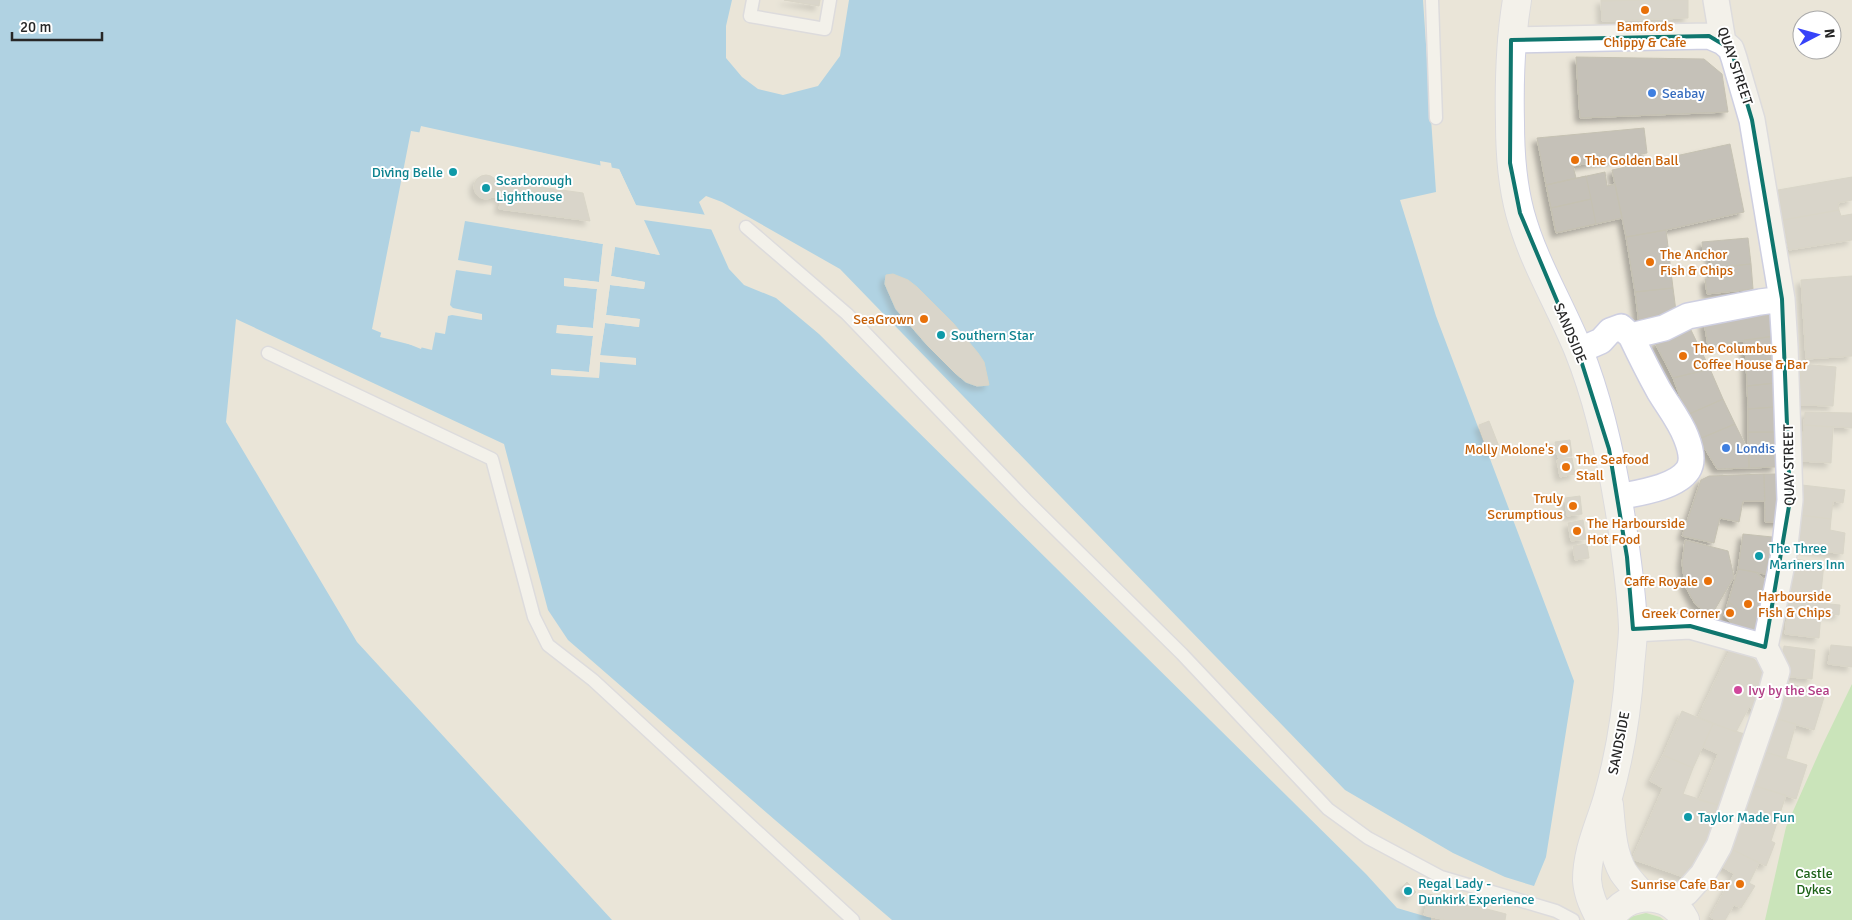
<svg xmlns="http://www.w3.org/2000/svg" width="1852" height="920" font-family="Signika,sans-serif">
<defs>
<filter id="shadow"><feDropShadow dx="-4.5" dy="4.5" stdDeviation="2.5" flood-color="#0004"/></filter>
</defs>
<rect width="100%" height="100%" fill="#eae5d8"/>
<!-- green -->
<path fill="#a5e294" d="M 1852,684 L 1852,920 L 1765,920 L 1786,827 L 1822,746 Z
M 1646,913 L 1660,917 L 1664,920 L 1628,920 L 1630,917 Z"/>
<!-- water -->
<path fill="#6abbee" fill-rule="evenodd" d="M 0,0 L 732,0 L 726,26 L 726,58 L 742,77 L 758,89 L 783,95 L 818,86 L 840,56 L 849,0 L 1423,0 L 1436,192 L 1400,200 L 1436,316 L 1574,681 L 1546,857 L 1534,886 L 1505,877 L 1453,853 L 1345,790 L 840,269 L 722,202 L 706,196 L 699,202 L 729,269 L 744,285 L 776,298 L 819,334 L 1366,874 L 1397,908 L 1431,918 L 1431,920 L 892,920 L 775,820 L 568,640 L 548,610 L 504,444 L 236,319 L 226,422 L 357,642 L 612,920 L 0,920 ZM 411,131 L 543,153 L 601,169 L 600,161 L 611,163 L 612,169 L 619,169 L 659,255 L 615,246 L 611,276 L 645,282 L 644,289 L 610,285 L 606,315 L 639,319 L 639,327 L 605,323 L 600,356 L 636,358 L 636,364 L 600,362 L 599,377 L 551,375 L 551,369 L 589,372 L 593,336 L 557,333 L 557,325 L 593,328 L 597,289 L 564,286 L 564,278 L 599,282 L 603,244 L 465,221 L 458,260 L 492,266 L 491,275 L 456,270 L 450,305 L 453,308 L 482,314 L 482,320 L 452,315 L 448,316 L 445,334 L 428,331 L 421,349 L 372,329 Z"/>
<!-- pier -->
<path fill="#eae5d8" d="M 421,126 L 603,166 L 603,170 L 600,172 L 541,161 L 540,159 L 540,155 L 419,134 Z
M 609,167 L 619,169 L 636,205 L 707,215 L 715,230 L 644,220 L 660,255 L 615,247 L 611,276 L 645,282 L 644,289 L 610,285 L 606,315 L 640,319 L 639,327 L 605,323 L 600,355 L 636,358 L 636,365 L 600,362 L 599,378 L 551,375 L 551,369 L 589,372 L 593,336 L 556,333 L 557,325 L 593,328 L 597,289 L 564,286 L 564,278 L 599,282 L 603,244 L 463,220 L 465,218 L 604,242 L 601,284 L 567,281 L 566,283 L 600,288 L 595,329 L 593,330 L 559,328 L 559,331 L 595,334 L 591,373 L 589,375 L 554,373 L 596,375 L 599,360 L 633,362 L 633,360 L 600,358 L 598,356 L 604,321 L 637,324 L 637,321 L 604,317 L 608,284 L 610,282 L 642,286 L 642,284 L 609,278 L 612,246 L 615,244 L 655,252 L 618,172 L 611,171 Z
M 428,328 L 436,329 L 432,350 L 380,337 L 382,330 L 420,346 Z"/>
<!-- building -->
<path fill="#c5c1b8" stroke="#c5c1b2" filter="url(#shadow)" d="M 784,0 L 820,0 L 819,6 Z
M 1601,0 L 1644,0 L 1601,1 Z
M 1644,0 L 1688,0 L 1688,18 L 1602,21 L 1601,1 Z
M 1576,57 L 1704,59 L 1722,74 L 1728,112 L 1580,118 Z
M 1644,128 L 1647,153 L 1573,166 L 1576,178 L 1546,185 L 1537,138 Z
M 1730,144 L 1744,212 L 1666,230 L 1626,237 L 1612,170 Z
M 1605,172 L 1607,186 L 1615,184 L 1622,218 L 1556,233 L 1546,185 Z
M474 187a12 12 0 1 1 24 0a12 12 0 1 1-24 0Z
M 1586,176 L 1591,199 L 1551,208 L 1546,185 Z
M 1852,177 L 1852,200 L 1838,203 L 1839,210 L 1783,220 L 1778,190 Z
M 496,181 L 583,193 L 590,221 L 499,209 L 501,198 L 493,197 L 498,190 Z
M 1591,199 L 1596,224 L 1556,233 L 1551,208 Z
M 1839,210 L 1841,216 L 1852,214 L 1852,240 L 1789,250 L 1783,220 Z
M 1666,230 L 1673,288 L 1635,292 L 1626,237 Z
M 1748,238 L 1751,264 L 1711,268 L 1710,252 L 1703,253 L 1702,242 Z
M 1751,264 L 1753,289 L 1707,294 L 1705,279 L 1712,278 L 1711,268 Z
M 893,274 L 908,280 L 917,287 L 953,323 L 978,353 L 984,362 L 989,385 L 977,386 L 966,382 L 955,373 L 928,346 L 896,309 L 885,284 L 886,275 Z
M 1852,276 L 1852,356 L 1806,359 L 1801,280 Z
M 1673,288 L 1677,319 L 1639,324 L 1635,292 Z
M 1774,312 L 1775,336 L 1708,346 L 1704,322 Z
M 1688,324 L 1710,369 L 1673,378 L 1655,343 Z
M 1775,336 L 1774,359 L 1746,362 L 1744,340 Z
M 1774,359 L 1775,383 L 1747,386 L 1746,362 Z
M 1801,364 L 1836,367 L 1833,406 L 1800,405 Z
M 1710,369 L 1723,399 L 1687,415 L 1673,378 Z
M 1775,383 L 1775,407 L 1748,409 L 1747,386 Z
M 1723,399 L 1735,424 L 1699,439 L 1687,415 Z
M 1775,407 L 1775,432 L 1748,432 L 1748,409 Z
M 1805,412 L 1852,413 L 1852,428 L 1804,425 Z
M 1489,421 L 1500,449 L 1489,453 L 1479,425 Z
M 1735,424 L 1749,452 L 1749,468 L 1717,469 L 1699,439 Z
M 1804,425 L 1833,427 L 1831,463 L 1801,461 Z
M 1748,432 L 1775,432 L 1776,467 L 1749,468 Z
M 1570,440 L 1572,456 L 1558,458 L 1555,442 Z
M 1572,458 L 1575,474 L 1560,477 L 1557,460 Z
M 1764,474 L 1765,501 L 1743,501 L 1739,522 L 1720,518 L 1714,543 L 1682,536 L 1701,480 L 1709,476 Z
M 1764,474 L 1783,474 L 1784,522 L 1765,522 Z
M 1802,485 L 1845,490 L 1843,503 L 1833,501 L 1831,519 L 1799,515 Z
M 1580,496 L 1582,514 L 1567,516 L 1565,498 Z
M 1799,515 L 1831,519 L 1830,530 L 1845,533 L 1843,554 L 1794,547 Z
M 1583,520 L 1586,539 L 1571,541 L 1568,523 Z
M 1743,534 L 1782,538 L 1776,576 L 1738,569 Z
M 1685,540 L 1728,551 L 1734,577 L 1711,616 L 1695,604 L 1685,586 L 1682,563 Z
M 1587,544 L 1589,558 L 1575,560 L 1573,546 Z
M 1793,559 L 1824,563 L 1820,603 L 1789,600 Z
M 1738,569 L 1755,572 L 1772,585 L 1756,638 L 1737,629 L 1724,616 Z
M 1789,600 L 1840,605 L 1839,615 L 1821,613 L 1819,638 L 1785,634 Z
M 1729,602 L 1737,609 L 1731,622 L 1724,616 Z
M 1733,643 L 1772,673 L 1757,712 L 1749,707 L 1736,732 L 1698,717 Z
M 1831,645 L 1852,647 L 1852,667 L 1828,664 Z
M 1784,646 L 1815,650 L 1812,679 L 1780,676 Z
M 1782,681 L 1825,694 L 1814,730 L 1771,717 Z
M 1682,711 L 1713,724 L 1693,768 L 1663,755 Z
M 1771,717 L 1796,724 L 1786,758 L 1761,751 Z
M 1713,724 L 1751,736 L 1728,808 L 1699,800 L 1718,754 L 1703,747 Z
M 1761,751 L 1807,765 L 1796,799 L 1749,784 Z
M 1663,755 L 1693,768 L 1683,794 L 1728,808 L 1692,880 L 1632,859 L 1663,788 L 1650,781 Z
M 1749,784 L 1786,795 L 1771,841 L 1775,843 L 1766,866 L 1725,846 Z
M 1725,846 L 1759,863 L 1749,883 L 1755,886 L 1741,908 L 1734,905 L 1725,920 L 1715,920 L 1710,917 L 1734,874 L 1716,863 Z
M 1407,882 L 1416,892 L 1408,899 L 1399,890 Z
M 1429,894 L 1506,914 L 1505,920 L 1446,920 L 1424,915 Z"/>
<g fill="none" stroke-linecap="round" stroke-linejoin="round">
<defs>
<path id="lane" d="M 753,0 L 750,16 L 825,29 L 830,0
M 1432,0 L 1436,118
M 746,227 L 847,314 L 1026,500 L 1182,654 L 1328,809 L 1368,838 L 1441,877 L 1556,911 L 1573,920
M 268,353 L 492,459 L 534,617 L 548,645 L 593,680 L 853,920"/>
<path id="street" d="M 1511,40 L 1709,36 L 1723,42
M 1578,351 L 1601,341 L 1610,331 L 1621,327 L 1631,336 L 1664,328 L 1688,316 L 1760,302 L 1782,299
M 1618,497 C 1637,493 1676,488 1688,470 C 1694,461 1690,447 1686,437 C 1680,421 1668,406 1659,391 C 1649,373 1640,355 1631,336
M 1633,629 L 1690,626 L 1765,647
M 1667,900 L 1686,893 L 1703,874 L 1719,846 L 1768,704 L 1777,671 L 1765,647 L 1784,554 L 1790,500 L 1785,347 L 1782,299 L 1752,120 L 1734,58 L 1731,49 L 1723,42 L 1716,0"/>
<path id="secondary" d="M 1517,0 C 1510,42 1509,81 1510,123 C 1510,154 1512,183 1520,213 C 1533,261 1559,303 1578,349 C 1600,403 1612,461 1621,519 C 1626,555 1632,592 1633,628 C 1633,640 1631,654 1630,666 C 1627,710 1620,755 1608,797 C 1600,825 1587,850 1587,880 C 1588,895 1594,907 1601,920
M 1609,805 C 1611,827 1612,853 1623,872 C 1629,881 1637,889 1644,897
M 1610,920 C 1625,890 1670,890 1685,920"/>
</defs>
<!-- lane casing -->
<use href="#lane" stroke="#cecfe1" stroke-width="15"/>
<!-- street casing -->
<use href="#street" stroke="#cecfe1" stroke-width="28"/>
<!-- secondary casing -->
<use href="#secondary" stroke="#cecfe1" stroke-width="30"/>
<!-- lane -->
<use href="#lane" stroke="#fff" stroke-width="12"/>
<!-- street -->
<use href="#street" stroke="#fff" stroke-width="25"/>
<!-- secondary -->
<use href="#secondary" stroke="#fff" stroke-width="28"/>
</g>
<!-- marked area -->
<path d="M0 0H1852V920H0ZM 1709,36 L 1731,49 L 1752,120 L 1782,299 L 1790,500 L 1765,647 L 1690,626 L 1633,629 L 1627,557 L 1609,449 L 1578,351 L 1520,213 L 1510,163 L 1511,40 Z" fill="#eae5d8" fill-opacity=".55" fill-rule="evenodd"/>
<path fill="none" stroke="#0f766e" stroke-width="4" stroke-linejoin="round" d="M 1709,36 L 1731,49 L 1752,120 L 1782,299 L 1790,500 L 1765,647 L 1690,626 L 1633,629 L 1627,557 L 1609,449 L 1578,351 L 1520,213 L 1510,163 L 1511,40 Z"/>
<!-- markers -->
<g fill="#e8710a" stroke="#fff" stroke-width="2">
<circle cx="1645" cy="10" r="5"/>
<circle cx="1575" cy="160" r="5"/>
<circle cx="1650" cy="262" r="5"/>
<circle cx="924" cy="319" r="5"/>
<circle cx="1683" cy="356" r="5"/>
<circle cx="1564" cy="449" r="5"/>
<circle cx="1566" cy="467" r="5"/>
<circle cx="1573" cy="506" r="5"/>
<circle cx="1577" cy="531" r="5"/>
<circle cx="1708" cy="581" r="5"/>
<circle cx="1748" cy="604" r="5"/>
<circle cx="1730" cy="613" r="5"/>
<circle cx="1740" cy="884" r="5"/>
</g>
<g fill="#3f7fe0" stroke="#fff" stroke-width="2">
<circle cx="1652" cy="93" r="5"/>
<circle cx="1726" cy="448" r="5"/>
</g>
<g fill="#0f9aa8" stroke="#fff" stroke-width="2">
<circle cx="453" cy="172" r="5"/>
<circle cx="486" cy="188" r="5"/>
<circle cx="941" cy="335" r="5"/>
<circle cx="1759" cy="556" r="5"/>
<circle cx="1688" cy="817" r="5"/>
<circle cx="1408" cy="891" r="5"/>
</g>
<circle fill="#d1479c" stroke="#fff" stroke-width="2" cx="1738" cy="690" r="5"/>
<g text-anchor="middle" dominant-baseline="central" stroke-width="4" stroke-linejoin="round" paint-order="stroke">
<!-- food labels -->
<g font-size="14" fill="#c56008" stroke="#fff" text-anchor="start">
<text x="1645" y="26" text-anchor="middle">Bamfords<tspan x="1645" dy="16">Chippy &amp; Cafe</tspan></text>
<text x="1585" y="160">The Golden Ball</text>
<text x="1660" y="254">The Anchor<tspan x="1660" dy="16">Fish &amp; Chips</tspan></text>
<text x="914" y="319" text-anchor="end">SeaGrown</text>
<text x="1693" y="348">The Columbus<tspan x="1693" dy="16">Coffee House &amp; Bar</tspan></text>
<text x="1554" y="449" text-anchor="end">Molly Molone's</text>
<text x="1576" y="459">The Seafood<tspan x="1576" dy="16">Stall</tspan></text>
<text x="1563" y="498" text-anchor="end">Truly<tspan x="1563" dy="16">Scrumptious</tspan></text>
<text x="1587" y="523">The Harbourside<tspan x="1587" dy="16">Hot Food</tspan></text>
<text x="1698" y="581" text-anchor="end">Caffe Royale</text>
<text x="1758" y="596">Harbourside<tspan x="1758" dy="16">Fish &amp; Chips</tspan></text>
<text x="1720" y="613" text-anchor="end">Greek Corner</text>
<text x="1730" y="884" text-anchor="end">Sunrise Cafe Bar</text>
</g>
<!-- street labels -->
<g font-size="14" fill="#272727" stroke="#fff">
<text transform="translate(1735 66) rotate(71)">QUAY STREET</text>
<text transform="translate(1570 333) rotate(67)">SANDSIDE</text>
<text transform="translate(1789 465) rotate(-91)">QUAY STREET</text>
<text transform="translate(1619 743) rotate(-79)">SANDSIDE</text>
</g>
<!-- shop labels -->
<g font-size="14" fill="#366cbe" stroke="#fff" text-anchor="start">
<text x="1662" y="93">Seabay</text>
<text x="1736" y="448">Londis</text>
</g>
<!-- culture labels -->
<g font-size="14" fill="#0d838f" stroke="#fff" text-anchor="start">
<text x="443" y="172" text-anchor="end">Diving Belle</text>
<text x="496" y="180">Scarborough<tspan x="496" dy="16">Lighthouse</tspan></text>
<text x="951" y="335">Southern Star</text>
<text x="1769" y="548">The Three<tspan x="1769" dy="16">Mariners Inn</tspan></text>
<text x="1698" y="817">Taylor Made Fun</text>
<text x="1418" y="883">Regal Lady -<tspan x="1418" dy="16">Dunkirk Experience</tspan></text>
</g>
<!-- hotel labels -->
<g font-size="14" fill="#b23c85" stroke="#fff" text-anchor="start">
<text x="1748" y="690">Ivy by the Sea</text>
</g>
<!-- park labels -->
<g font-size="14" fill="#1f6319" stroke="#fff">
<text x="1814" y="873">Castle<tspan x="1814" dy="16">Dykes</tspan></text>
</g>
</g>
<!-- north arrow -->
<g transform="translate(1817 35) rotate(84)"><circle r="24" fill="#ffffff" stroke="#a9a9a9"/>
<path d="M0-4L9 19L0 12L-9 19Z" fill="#3643f9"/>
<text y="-8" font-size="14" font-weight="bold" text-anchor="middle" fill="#272727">N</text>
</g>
<!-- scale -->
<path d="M12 32v8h90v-8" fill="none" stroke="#272727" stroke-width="2.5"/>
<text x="20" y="32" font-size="15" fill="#272727" stroke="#ffffff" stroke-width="4" paint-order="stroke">20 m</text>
</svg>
